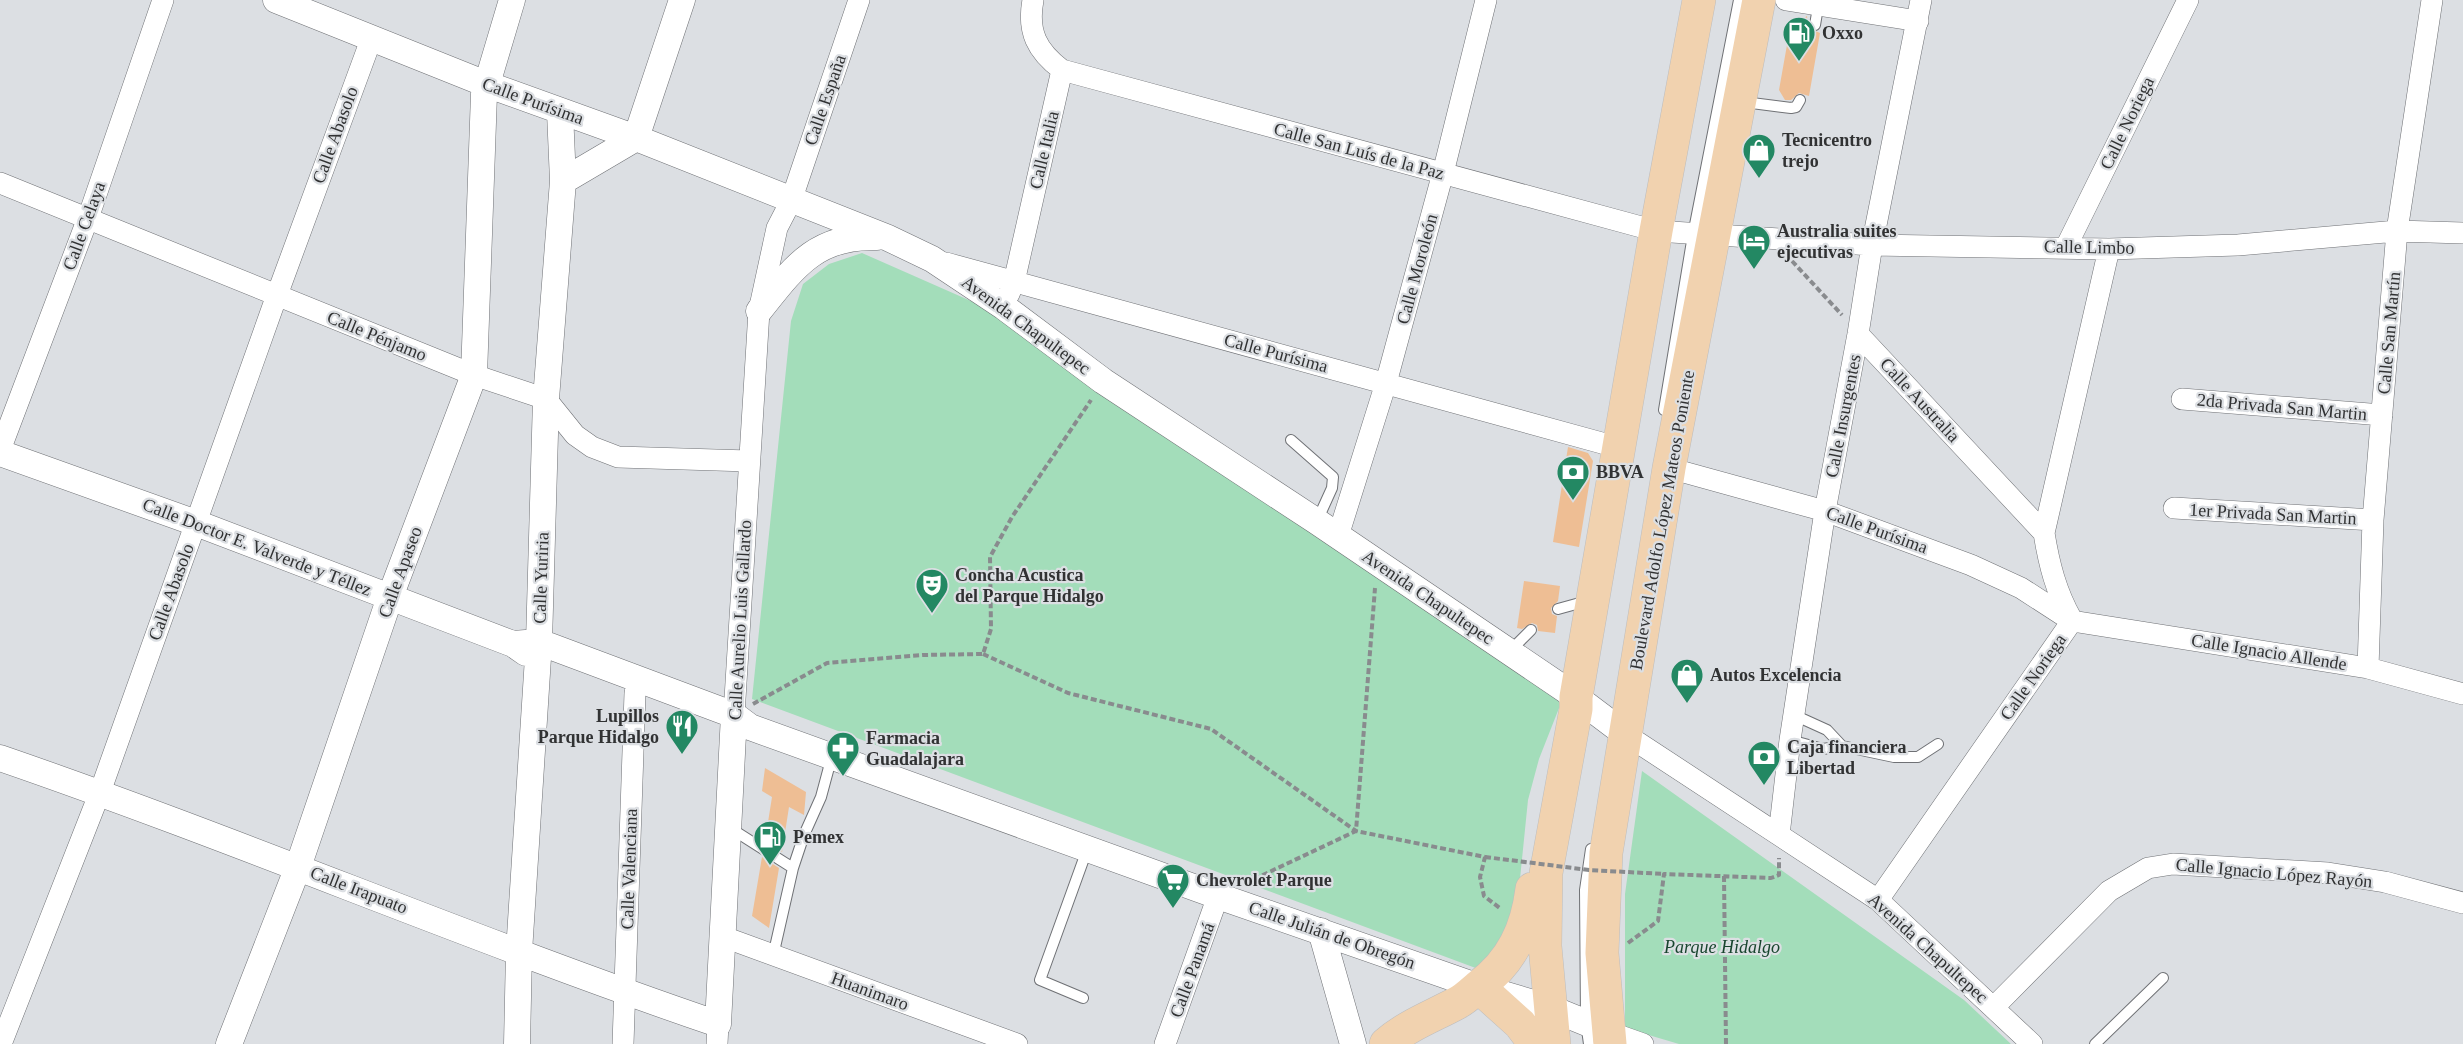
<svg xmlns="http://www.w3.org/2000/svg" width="2463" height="1044" font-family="'Times New Roman',serif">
<rect width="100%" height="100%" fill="#dcdfe3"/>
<!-- green -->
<path fill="#a3ddba" d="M 862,253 L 980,305 L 1103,381 L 1561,703 L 1539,759 L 1528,800 L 1517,908 L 1499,950 L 1481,970 L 752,699 L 791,321 L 803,284 L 829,264 Z
M 1642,771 L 1964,1000 L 2011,1044 L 1679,1044 L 1625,1028 L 1625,894 Z"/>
<!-- building -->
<path fill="#eebe94" d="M 1807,16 L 1808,28 L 1820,33 L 1809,96 L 1799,93 L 1791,100 L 1785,100 L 1779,90 L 1790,28 Z
M 1568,447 L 1588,453 L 1593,461 L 1579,547 L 1553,542 Z
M 1524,581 L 1560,586 L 1558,601 L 1551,608 L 1552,614 L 1557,616 L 1555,633 L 1538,631 L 1537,625 L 1532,623 L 1522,629 L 1517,628 Z
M 765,768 L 806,792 L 804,815 L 789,807 L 782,852 L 765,841 L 772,797 L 762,791 Z
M 762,857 L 779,868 L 769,928 L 752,916 Z"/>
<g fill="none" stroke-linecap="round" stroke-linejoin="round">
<defs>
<path id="service" d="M 1815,25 L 1818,7
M 1744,102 L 1791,108 L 1796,107 L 1800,100
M 1664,410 L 1693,235 L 1739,0
M 1291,440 L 1333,477 L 1332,488 L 1317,521
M 1558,609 L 1587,601
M 1510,651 L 1531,630
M 1790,740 L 1823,749 L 1842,746 L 1827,730 L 1794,715
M 1842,746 L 1894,757 L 1918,757 L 1938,744
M 730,828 L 793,868
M 773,956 L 793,868 L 804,835 L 821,797 L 832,756
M 1083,998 L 1040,980 L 1087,850
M 1589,1044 L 1586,1022 L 1585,890 L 1591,849
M 2095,1044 L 2163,978"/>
<path id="minor" d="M 1033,0 C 1027,32 1037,51 1062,70 L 1656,231 L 1872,245 L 2109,249 L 2238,245 L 2397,231 L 2463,233
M 1786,0 L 1918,21
M 0,183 L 474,375 L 546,399 L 575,435 L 592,447 L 618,457 L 749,461
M 2066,247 L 2188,0
M 946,263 L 1620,448
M 1009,294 L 1014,282 L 1062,70
M 1858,334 L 2044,533
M 2182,399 L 2382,415
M 0,450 L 88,218 L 163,0
M 1669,468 L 1825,511 L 1971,565 L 2021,588 L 2072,621 L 2368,668 L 2463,694
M 2174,508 L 2373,520
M 1338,536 L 1386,383 L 1443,173 L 1486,0
M 2072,620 C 2056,592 2049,564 2044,533 L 2109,249
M 2368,668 L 2373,520 L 2397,231 L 2432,0
M 734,715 L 759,311 L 777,228 L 791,201 L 859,0
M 1625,734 L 1878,900 L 2032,1044
M 1779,835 L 1790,740 L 1825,511 L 1858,334 L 1872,245 L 1921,0
M 1878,900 L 2072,621
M 724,937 L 1017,1044
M 1994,1007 L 2109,891 L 2148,868 L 2173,864 L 2328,873 L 2385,882 L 2463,903
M 1609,1032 L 1643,1044
M 1,1044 L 100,792 L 277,295 L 372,37
M 623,1044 L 635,693
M 717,1044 L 718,1024
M 1165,1044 L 1218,896"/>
<path id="tertiary" d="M 276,0 L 486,84 L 636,138 L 886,237 L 932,259 L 1004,307 L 1103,381 L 1316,521 L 1576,697 L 1625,734
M 563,181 L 636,138 L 682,0
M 759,311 C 794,267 816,235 877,237
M 0,453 L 196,523 L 513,644 L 526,653
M 513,644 L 539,642 L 734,715 L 750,727 L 1218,896 L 1479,987 L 1550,1008 L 1609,1032
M 0,758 C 241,841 477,942 718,1024 L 734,715
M 1321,931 L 1353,1044
M 229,1044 L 298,867 L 390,597 L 474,375 L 484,94 L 512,0
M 517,1044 L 519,952 L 539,642 L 546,399 L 563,181 L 560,112"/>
<path id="primary" d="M 1479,987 L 1520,1024 L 1535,1044
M 1386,1044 C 1406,1026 1433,1016 1457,1003 C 1465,999 1472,992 1479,986 C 1512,962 1527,929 1532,889
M 1554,1044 L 1545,946 L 1546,873 L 1576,709 L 1576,697 L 1656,231 L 1699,0
M 1610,1044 L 1602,953 L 1606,853 L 1669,468 L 1759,0"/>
</defs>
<!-- service casing -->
<use href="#service" stroke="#6f7175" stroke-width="12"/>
<!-- minor casing -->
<use href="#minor" stroke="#6f7175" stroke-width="22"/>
<!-- tertiary casing -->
<use href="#tertiary" stroke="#6f7175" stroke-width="27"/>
<!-- primary casing -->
<use href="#primary" stroke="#bdbdbe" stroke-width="34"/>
<!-- path -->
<path stroke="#898b8e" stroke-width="4" stroke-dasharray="6 3" stroke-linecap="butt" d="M 1792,261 L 1842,315
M 983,654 L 1068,693 L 1211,729 L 1356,831 L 1485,857 L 1480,877 L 1484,896 L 1501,909
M 753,704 L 827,663 L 923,655 L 983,654 L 991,629 L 990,557 L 1012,517 L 1091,400
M 1724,876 L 1726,1044
M 1246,883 L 1356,831 L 1375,588
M 1628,943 L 1658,921 L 1664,874 L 1771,878 L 1779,875 L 1779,858"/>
<!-- service -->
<use href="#service" stroke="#fff" stroke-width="10"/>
<!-- minor -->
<use href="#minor" stroke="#fff" stroke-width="21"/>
<!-- tertiary -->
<use href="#tertiary" stroke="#fff" stroke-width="26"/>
<!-- primary -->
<use href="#primary" stroke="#f1d2af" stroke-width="33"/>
<!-- path-bridge -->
<path stroke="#898b8e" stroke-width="4" stroke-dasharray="6 3" stroke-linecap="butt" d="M 1485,857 L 1589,870 L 1664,874"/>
</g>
<!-- icons -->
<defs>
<symbol id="fuel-pin" viewBox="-11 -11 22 30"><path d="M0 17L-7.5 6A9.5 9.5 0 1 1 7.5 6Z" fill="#238863" stroke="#dcdfe3"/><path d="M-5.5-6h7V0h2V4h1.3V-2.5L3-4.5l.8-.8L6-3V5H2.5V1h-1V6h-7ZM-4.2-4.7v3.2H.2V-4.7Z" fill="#fff"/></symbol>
<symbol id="shop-pin" viewBox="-11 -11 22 30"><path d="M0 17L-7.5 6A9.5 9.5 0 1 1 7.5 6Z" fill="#238863" stroke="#dcdfe3"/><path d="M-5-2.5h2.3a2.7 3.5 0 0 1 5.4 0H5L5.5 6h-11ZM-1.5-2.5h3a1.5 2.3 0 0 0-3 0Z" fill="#fff"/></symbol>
<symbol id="hotel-pin" viewBox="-11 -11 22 30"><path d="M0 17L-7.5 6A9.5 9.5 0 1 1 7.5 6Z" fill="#238863" stroke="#dcdfe3"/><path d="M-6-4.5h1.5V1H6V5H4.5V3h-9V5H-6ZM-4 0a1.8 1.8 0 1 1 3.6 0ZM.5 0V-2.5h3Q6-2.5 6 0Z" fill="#fff"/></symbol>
<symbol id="bank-pin" viewBox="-11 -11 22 30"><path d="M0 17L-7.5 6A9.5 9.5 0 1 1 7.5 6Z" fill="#238863" stroke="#dcdfe3"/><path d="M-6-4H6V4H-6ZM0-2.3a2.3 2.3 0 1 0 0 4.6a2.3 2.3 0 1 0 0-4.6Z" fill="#fff"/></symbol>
<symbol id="theatre-pin" viewBox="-11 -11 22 30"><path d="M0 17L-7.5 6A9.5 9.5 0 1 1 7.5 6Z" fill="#238863" stroke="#dcdfe3"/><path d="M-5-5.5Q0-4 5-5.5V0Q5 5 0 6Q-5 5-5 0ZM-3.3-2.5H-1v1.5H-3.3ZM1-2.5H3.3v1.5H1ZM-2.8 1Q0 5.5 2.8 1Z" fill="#fff"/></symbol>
<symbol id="restaurant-pin" viewBox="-11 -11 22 30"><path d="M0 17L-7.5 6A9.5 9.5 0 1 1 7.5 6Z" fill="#238863" stroke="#dcdfe3"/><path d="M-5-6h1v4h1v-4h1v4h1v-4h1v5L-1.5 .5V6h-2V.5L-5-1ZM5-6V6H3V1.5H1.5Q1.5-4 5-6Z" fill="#fff"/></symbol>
<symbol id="pharmacy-pin" viewBox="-11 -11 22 30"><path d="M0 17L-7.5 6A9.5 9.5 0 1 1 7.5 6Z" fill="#238863" stroke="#dcdfe3"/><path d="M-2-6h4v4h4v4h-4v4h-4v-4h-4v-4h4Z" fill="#fff"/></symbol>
<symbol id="supermarket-pin" viewBox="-11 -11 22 30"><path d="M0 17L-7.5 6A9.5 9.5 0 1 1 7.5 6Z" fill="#238863" stroke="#dcdfe3"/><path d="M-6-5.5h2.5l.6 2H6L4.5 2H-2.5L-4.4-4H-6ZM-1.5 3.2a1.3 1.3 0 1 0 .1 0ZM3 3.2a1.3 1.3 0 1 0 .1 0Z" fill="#fff"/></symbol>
</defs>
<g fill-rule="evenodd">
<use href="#fuel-pin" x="1780" y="14" width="38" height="52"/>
<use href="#shop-pin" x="1740" y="131" width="38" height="52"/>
<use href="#hotel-pin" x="1735" y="222" width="38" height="52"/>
<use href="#bank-pin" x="1554" y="453" width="38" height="52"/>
<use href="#theatre-pin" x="913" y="566" width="38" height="52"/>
<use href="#shop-pin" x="1668" y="656" width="38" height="52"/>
<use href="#restaurant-pin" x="663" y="707" width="38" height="52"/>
<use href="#pharmacy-pin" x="824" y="729" width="38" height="52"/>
<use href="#bank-pin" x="1745" y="738" width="38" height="52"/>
<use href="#fuel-pin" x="751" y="818" width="38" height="52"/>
<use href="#supermarket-pin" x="1154" y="861" width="38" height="52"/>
</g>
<g text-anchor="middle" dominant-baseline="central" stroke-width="4.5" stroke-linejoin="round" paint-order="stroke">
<!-- poi labels -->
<g font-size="18" font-weight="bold" fill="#313233" stroke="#dcdfe3" text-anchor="start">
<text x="1822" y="33">Oxxo</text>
<text x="1782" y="140">Tecnicentro<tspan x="1782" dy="21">trejo</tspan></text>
<text x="1777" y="231">Australia suites<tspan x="1777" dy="21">ejecutivas</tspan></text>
<text x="1596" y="472">BBVA</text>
<text x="955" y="575">Concha Acustica<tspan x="955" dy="21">del Parque Hidalgo</tspan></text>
<text x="1710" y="675">Autos Excelencia</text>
<text x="659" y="716" text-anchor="end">Lupillos<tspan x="659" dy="21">Parque Hidalgo</tspan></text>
<text x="866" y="738">Farmacia<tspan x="866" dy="21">Guadalajara</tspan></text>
<text x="1787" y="747">Caja financiera<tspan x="1787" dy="21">Libertad</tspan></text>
<text x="793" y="837">Pemex</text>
<text x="1196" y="880">Chevrolet Parque</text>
</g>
<!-- street labels -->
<g font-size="18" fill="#313233" stroke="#dcdfe3">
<text transform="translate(825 100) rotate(-71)">Calle España</text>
<text transform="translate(533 101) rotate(20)">Calle Purísima</text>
<text transform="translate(2127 123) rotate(-64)">Calle Noriega</text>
<text transform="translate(335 135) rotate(-70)">Calle Abasolo</text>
<text transform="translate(1044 150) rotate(-77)">Calle Italia</text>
<text transform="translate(1359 151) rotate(15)">Calle San Luís de la Paz</text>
<text transform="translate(84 226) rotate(-70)">Calle Celaya</text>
<text transform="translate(2089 247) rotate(1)">Calle Limbo</text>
<text transform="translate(1417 269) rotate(-75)">Calle Moroleón</text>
<text transform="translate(1026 325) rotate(36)">Avenida Chapultepec</text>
<text transform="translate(2389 333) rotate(-85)">Calle San Martín</text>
<text transform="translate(377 336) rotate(22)">Calle Pénjamo</text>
<text transform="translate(1276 353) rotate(15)">Calle Purísima</text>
<text transform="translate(1920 400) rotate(47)">Calle Australia</text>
<text transform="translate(2282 407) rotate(5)">2da Privada San Martin</text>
<text transform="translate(1843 416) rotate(-79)">Calle Insurgentes</text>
<text transform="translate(2273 514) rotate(3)">1er Privada San Martin</text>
<text transform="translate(1662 520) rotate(-80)">Boulevard Adolfo López Mateos Poniente</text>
<text transform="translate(1877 530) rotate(20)">Calle Purísima</text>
<text transform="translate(257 547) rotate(21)">Calle Doctor E. Valverde y Téllez</text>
<text transform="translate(400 572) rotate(-70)">Calle Apaseo</text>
<text transform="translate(541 578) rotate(-88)">Calle Yuriria</text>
<text transform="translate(171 592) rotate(-70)">Calle Abasolo</text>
<text transform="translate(1428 597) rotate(34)">Avenida Chapultepec</text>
<text transform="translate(740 620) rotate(-87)">Calle Aurelio Luis Gallardo</text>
<text transform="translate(2269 652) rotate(9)">Calle Ignacio Allende</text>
<text transform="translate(2033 677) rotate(-55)">Calle Noriega</text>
<text transform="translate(629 869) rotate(-88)">Calle Valenciana</text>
<text transform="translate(2274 873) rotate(5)">Calle Ignacio López Rayón</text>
<text transform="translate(359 890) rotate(21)">Calle Irapuato</text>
<text transform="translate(1332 935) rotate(19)">Calle Julián de Obregón</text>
<text transform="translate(1928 948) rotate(42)">Avenida Chapultepec</text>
<text transform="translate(1192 970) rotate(-70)">Calle Panamá</text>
<text transform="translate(870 991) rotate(20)">Huanimaro</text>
</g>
<!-- park labels -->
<g font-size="18" font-style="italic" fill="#18452e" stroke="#dcdfe3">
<text x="1722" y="947">Parque Hidalgo</text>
</g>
</g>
</svg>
